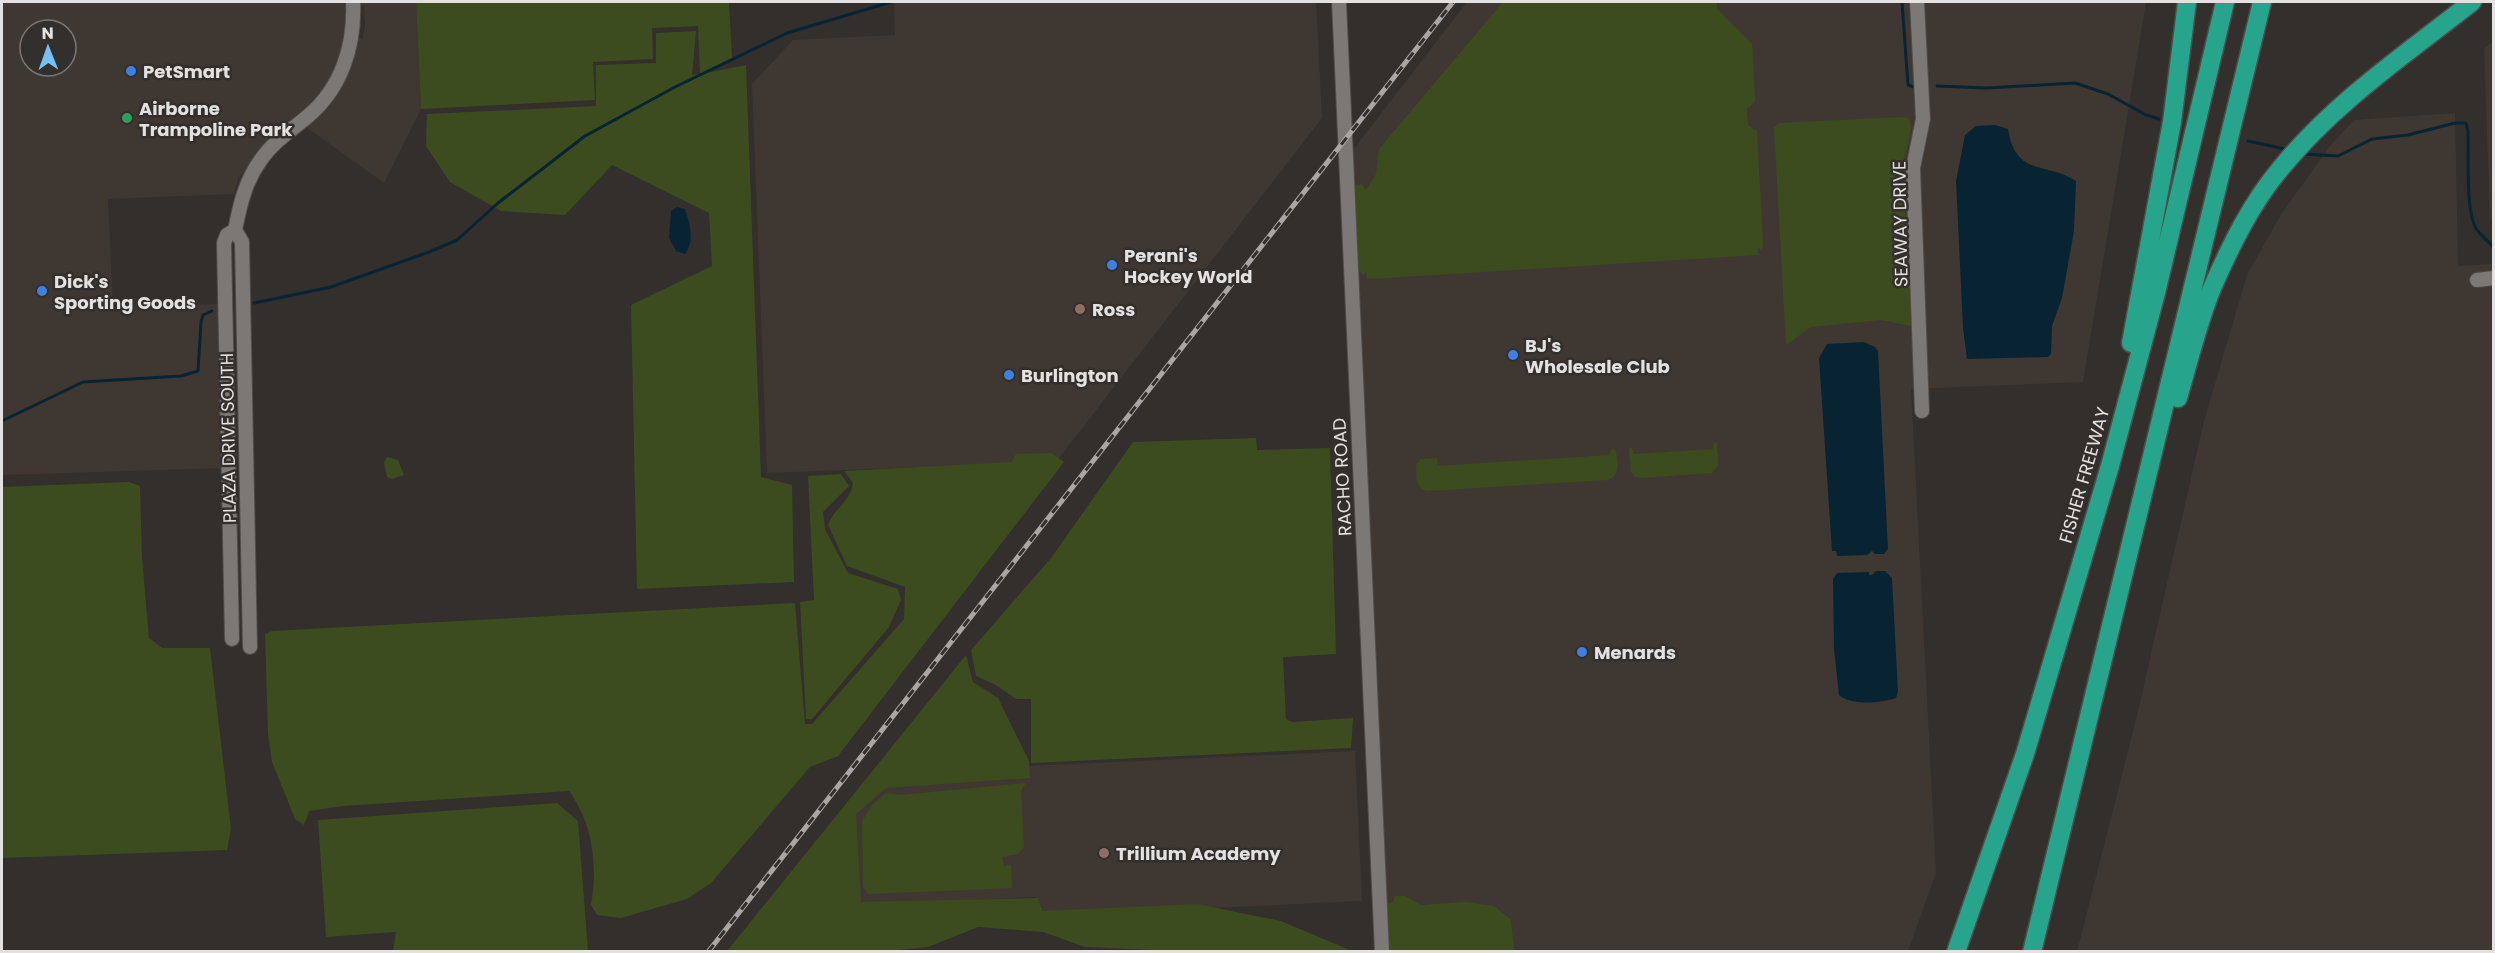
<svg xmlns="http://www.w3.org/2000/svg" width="2495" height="953" font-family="Poppins,sans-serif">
<rect width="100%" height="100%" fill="#322f2d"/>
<!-- built -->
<path fill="#3f3832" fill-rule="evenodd" d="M 2,2 L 416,2 L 421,109 L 384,183 L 295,119 L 282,128 L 253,159 L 238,179 L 234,194 L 108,199 L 113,307 L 220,304 L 225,468 L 2,475 ZM 364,6 L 365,25 L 363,39 L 346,33 L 347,7 ZM 30,30 L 66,30 L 66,66 L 30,66 Z
M 894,2 L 1316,2 L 1322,118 L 1056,462 L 767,473 L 752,84 L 793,40 L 895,35 Z
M 1467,2 L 2146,2 L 2083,382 L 1911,389 L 1936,873 L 1908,951 L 1389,951 L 1353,150 Z
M 2493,41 L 2493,224 L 2490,217 L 2484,49 Z
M 2455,113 L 2458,266 L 2494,264 L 2493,951 L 2077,952 L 2138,711 L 2204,421 L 2247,275 L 2280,216 L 2330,146 L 2354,120 Z
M 1355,751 L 1362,901 L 1036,916 L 1035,897 L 850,905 L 845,809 L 876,773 Z"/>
<!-- green -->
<path fill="#3c4c1f" d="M 416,2 L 729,2 L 732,58 L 701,74 L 746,65 L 761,477 L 792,485 L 794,582 L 637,589 L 631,305 L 712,266 L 709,213 L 612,165 L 565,215 L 501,211 L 450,182 L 426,146 L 427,114 L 596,106 L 596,65 L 656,63 L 656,33 L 696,31 L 692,75 L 700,74 L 698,26 L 652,28 L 653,59 L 593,62 L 595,100 L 421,109 Z
M 1503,2 L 1717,2 L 1717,9 L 1752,44 L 1755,101 L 1747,109 L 1748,125 L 1757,131 L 1763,245 L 1761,251 L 1760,248 L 1758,248 L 1758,255 L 1370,279 L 1367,278 L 1366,272 L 1364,273 L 1364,277 L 1357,267 L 1354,198 L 1356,185 L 1362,184 L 1366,190 L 1376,174 L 1379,149 Z
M 1903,117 L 1909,119 C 1914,129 1904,153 1903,166 L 1911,326 L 1880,320 L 1811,327 L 1786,345 L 1774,127 L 1779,123 Z
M 1256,438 L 1257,450 L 1330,448 L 1336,654 L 1283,657 L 1286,719 L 1292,722 L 1353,718 L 1351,748 L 1031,763 L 1031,699 L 1016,699 L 994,684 L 976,676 L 971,650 L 1051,558 L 1133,442 Z
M 1714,442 L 1717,444 L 1718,465 L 1712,473 L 1642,478 L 1635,477 L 1631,472 L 1629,449 L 1631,447 L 1634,454 L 1713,449 Z
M 1612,448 L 1616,451 C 1617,462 1621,475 1608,480 L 1427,491 C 1414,487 1417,475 1416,464 L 1421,459 L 1437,458 L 1438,466 L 1609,455 Z
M 1051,453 L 1064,462 L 838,756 L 810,767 L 711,883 L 687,899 L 621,918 L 597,915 L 591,905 C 598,866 593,824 569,791 L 343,806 L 309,811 L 304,825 L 295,819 L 272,762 L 268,734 L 265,634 L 272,631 L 795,603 L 805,724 L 812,724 L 904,619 L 905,587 L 847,566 L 828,525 C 834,508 851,501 853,483 L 844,471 L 1012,462 L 1016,454 Z
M 387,457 L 398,460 L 404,475 L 392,479 L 387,477 L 384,463 Z
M 841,474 L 849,486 L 823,512 L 825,529 L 848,573 L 898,589 L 901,600 L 889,627 L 812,719 L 806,719 L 800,602 L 814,600 L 808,476 Z
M 129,482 L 140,486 L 142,557 L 149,638 L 162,648 L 210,648 L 231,829 L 227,850 L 2,858 L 2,487 Z
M 966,655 L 973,682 L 998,698 L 1029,761 L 1030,778 L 886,788 L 856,814 L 861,902 L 1038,898 L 1042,911 L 1197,904 L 1281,921 L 1352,951 L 1196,952 L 1085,947 L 1043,932 L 978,927 L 928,947 L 880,952 L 727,951 Z
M 1026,783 L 1021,791 L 1024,847 L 1018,854 L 1002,857 L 1004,866 L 1011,865 L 1012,888 L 868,894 L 863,887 L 862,821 L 872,805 L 886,793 L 901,795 Z
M 557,803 L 578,821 L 588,951 L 393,951 L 396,932 L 326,937 L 318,820 Z
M 1395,896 L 1405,896 L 1421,905 L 1464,902 L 1494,906 L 1511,920 L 1514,951 L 1388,951 L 1388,904 L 1393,902 Z"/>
<!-- water -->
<path fill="#082432" d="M 1995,125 L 2008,129 C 2016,178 2046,161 2076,181 L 2074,231 L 2062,298 L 2052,326 L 2051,354 L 2048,357 L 1967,359 L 1963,328 L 1956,181 L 1965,135 L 1976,126 Z
M 677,207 L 685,209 C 690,224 695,240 685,254 L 676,251 L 669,238 L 671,211 Z
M 1864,342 L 1875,347 L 1878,351 L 1888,549 L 1884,554 L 1875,554 L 1872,551 L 1867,555 L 1837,556 L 1836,551 L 1832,551 L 1819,358 L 1827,344 Z
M 1885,571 L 1892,578 L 1898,692 L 1896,698 C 1881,703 1851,706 1839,695 L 1834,649 L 1833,579 L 1837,573 L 1869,572 L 1869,575 L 1872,575 L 1876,571 Z"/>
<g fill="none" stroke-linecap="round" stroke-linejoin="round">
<!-- stream -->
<path stroke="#082432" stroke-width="3" d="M 1902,2 L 1908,85 L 1914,87
M 1937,86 L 1987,88 L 2075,83 L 2108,94 L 2146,115 L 2159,119
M 2248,141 L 2285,149
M 2304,154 L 2338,156 L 2372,139 L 2408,135 L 2455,123 L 2466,123 L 2468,132 C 2469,154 2465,213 2477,230 C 2482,236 2488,242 2494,247
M 254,303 L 331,287 L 429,252 L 457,240 L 498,203 L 585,136 L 675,87 L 787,33 L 891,2
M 2,421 L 83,382 L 181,376 L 198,371 L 201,322 L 203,315 L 212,311"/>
<defs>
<path id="minor" d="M 1339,2 L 1382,952
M 1917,2 L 1923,119 L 1913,168 L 1922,411
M 235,230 L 242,242 L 250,647
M 2477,280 L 2494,278
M 232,639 L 224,243 L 227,235 L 235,230 C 240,205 245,182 260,161 C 272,143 290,131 307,117 C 342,88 355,45 353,2"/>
<path id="highway" d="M 2131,343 L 2172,122 L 2187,2
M 2178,398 C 2189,361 2198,321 2213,286 C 2231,245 2252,202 2281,168 C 2335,102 2406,54 2472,2
M 1956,952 L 2025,754 L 2110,466 L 2156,293 L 2225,2
M 2032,952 L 2262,2"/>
</defs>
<!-- minor casing -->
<use href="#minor" stroke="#4f4c4a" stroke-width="16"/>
<!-- highway casing -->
<use href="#highway" stroke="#4f4c4a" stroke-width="21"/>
<!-- minor -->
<use href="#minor" stroke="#7b7875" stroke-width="14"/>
<!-- highway -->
<use href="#highway" stroke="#27a58c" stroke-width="18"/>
<defs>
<path id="rail" d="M 708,952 L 1453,2"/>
</defs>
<!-- rail casing -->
<use href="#rail" stroke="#a9a6a5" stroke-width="5"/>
<!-- rail -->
<use href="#rail" stroke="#322f2d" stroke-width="3" stroke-dasharray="9" stroke-linecap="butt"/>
</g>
<!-- markers -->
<g fill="#3f7fe0" stroke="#322f2d" stroke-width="2">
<circle cx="131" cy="71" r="6"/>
<circle cx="1112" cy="265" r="6"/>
<circle cx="42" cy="291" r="6"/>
<circle cx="1513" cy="355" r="6"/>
<circle cx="1009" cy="375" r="6"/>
<circle cx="1582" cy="652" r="6"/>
</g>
<circle fill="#2e9e5b" stroke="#322f2d" stroke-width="2" cx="127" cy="118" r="6"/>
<g fill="#8d6e63" stroke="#322f2d" stroke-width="2">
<circle cx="1080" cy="309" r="6"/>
<circle cx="1104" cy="853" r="6"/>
</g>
<g text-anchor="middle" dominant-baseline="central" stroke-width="5" stroke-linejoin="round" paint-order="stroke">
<!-- poi labels -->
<g font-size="18" font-weight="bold" fill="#e4e2e1" stroke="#322f2d" text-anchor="start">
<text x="143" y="71">PetSmart</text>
<text x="139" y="108">Airborne<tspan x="139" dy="21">Trampoline Park</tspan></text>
<text x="1124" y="255">Perani's<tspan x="1124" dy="21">Hockey World</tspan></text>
<text x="54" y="281">Dick's<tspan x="54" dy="21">Sporting Goods</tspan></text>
<text x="1092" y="309">Ross</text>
<text x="1525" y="345">BJ's<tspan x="1525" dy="21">Wholesale Club</tspan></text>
<text x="1021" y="375">Burlington</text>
<text x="1594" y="652">Menards</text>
<text x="1116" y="853">Trillium Academy</text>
</g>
<!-- street labels -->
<g font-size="18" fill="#e4e2e1" stroke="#322f2d">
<text transform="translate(1900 224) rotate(-91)">SEAWAY DRIVE</text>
<text transform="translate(228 438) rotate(-91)">PLAZA DRIVE SOUTH</text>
<text transform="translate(2084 475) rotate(-74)">FISHER FREEWAY</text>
<text transform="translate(1342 477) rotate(-93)">RACHO ROAD</text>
</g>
</g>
<!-- border -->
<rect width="2495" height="953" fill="none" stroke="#e4e2e1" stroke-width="6"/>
<!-- north arrow -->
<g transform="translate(48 48) rotate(359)"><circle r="28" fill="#322f2d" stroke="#797775" stroke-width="1.5"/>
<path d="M0-4.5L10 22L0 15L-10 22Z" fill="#76c0f7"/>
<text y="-9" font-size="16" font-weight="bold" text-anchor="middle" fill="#e4e2e1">N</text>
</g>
</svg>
